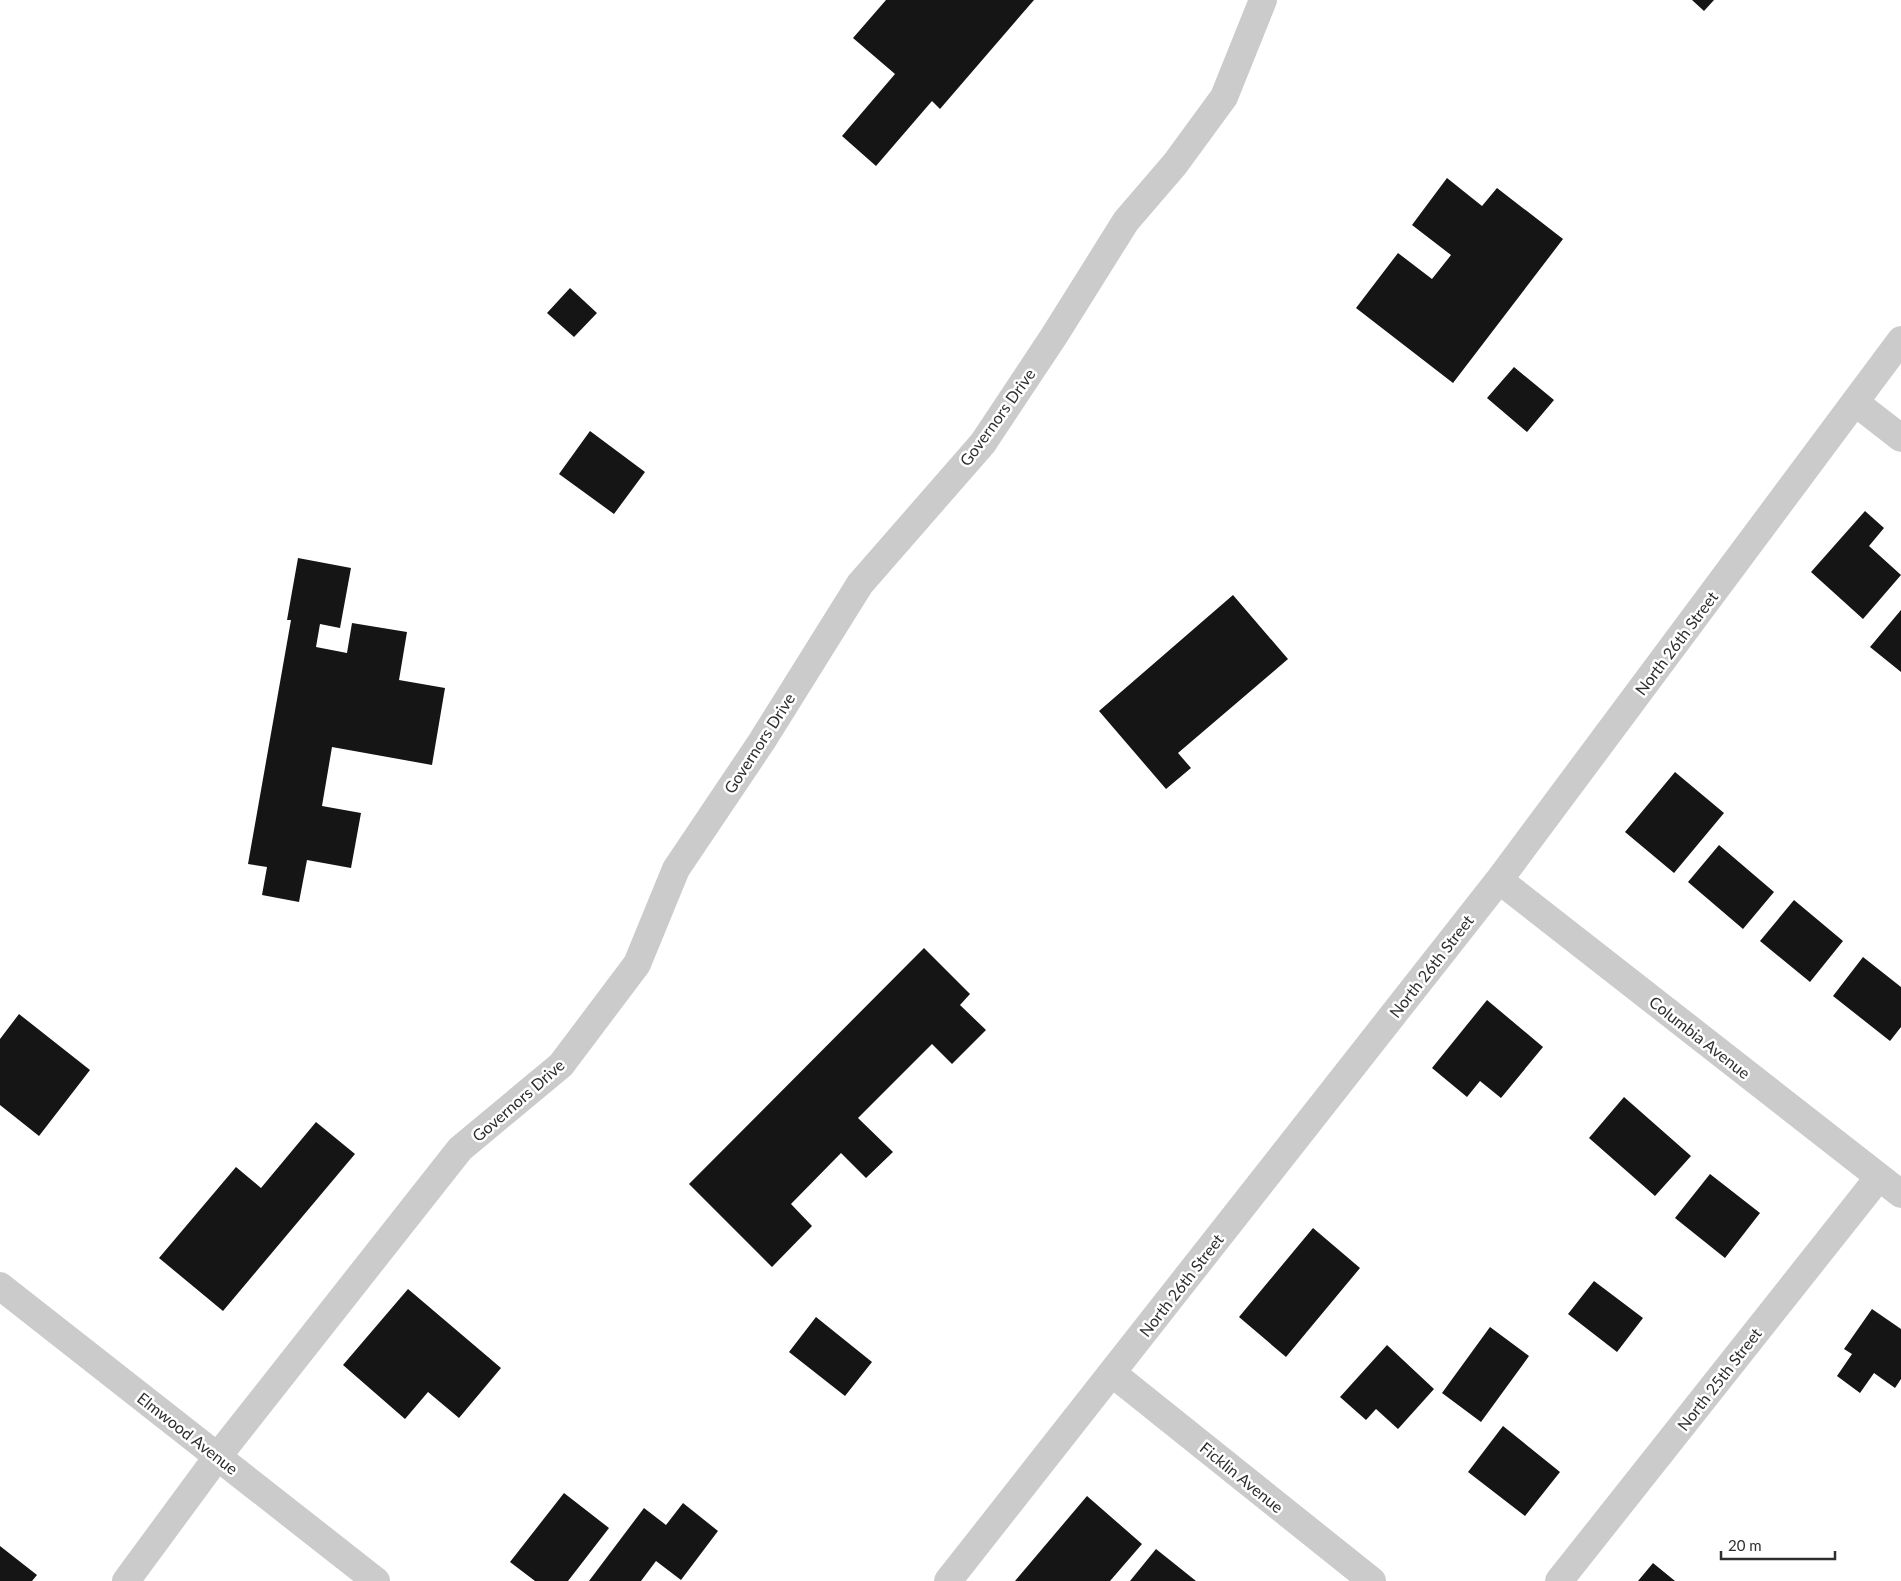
<svg xmlns="http://www.w3.org/2000/svg" width="1901" height="1581" font-family="Lato,sans-serif">
<rect width="100%" height="100%" fill="#fff"/>
<!-- building -->
<path fill="#151515" d="M 886,0 L 1034,0 L 940,109 L 932,101 L 876,166 L 842,136 L 895,74 L 853,38 Z
M 1692,0 L 1714,0 L 1704,11 Z
M 1447,178 L 1482,206 L 1497,188 L 1563,239 L 1453,383 L 1356,308 L 1398,253 L 1432,279 L 1451,255 L 1412,225 Z
M 570,288 L 597,313 L 574,337 L 547,313 Z
M 1514,367 L 1554,400 L 1527,432 L 1487,398 Z
M 590,431 L 645,472 L 614,514 L 559,474 Z
M 1865,511 L 1884,528 L 1869,546 L 1901,575 L 1863,619 L 1811,572 Z
M 298,558 L 351,568 L 340,628 L 320,624 L 316,647 L 347,653 L 352,623 L 407,632 L 399,680 L 445,688 L 432,765 L 332,747 L 322,806 L 361,813 L 351,868 L 307,860 L 299,902 L 262,895 L 267,867 L 248,864 L 291,620 L 287,620 Z
M 1233,595 L 1288,659 L 1178,753 L 1191,768 L 1166,789 L 1099,711 Z
M 1901,610 L 1901,672 L 1870,647 Z
M 1675,772 L 1724,813 L 1674,873 L 1625,832 Z
M 1719,845 L 1774,892 L 1743,929 L 1688,882 Z
M 1794,900 L 1843,941 L 1810,982 L 1760,941 Z
M 924,948 L 970,994 L 960,1005 L 986,1030 L 952,1064 L 932,1044 L 858,1118 L 893,1152 L 866,1178 L 841,1153 L 791,1204 L 812,1226 L 772,1267 L 689,1184 Z
M 1863,957 L 1901,987 L 1901,1027 L 1890,1041 L 1833,996 Z
M 1487,1000 L 1543,1047 L 1501,1098 L 1480,1081 L 1467,1097 L 1432,1068 Z
M 19,1014 L 90,1070 L 39,1136 L 0,1105 L 0,1039 Z
M 1624,1097 L 1691,1156 L 1655,1196 L 1589,1138 Z
M 316,1122 L 355,1154 L 223,1311 L 159,1258 L 236,1167 L 261,1188 Z
M 1710,1174 L 1760,1213 L 1725,1258 L 1675,1218 Z
M 1313,1228 L 1360,1268 L 1286,1357 L 1239,1317 Z
M 1594,1281 L 1643,1318 L 1617,1352 L 1568,1314 Z
M 408,1289 L 501,1368 L 459,1418 L 428,1392 L 405,1419 L 343,1365 Z
M 1872,1309 L 1901,1329 L 1901,1379 L 1895,1388 L 1874,1373 L 1860,1393 L 1837,1376 L 1852,1354 L 1844,1349 Z
M 816,1317 L 872,1362 L 845,1396 L 789,1352 Z
M 1490,1327 L 1529,1356 L 1481,1422 L 1442,1393 Z
M 1387,1345 L 1434,1389 L 1398,1429 L 1376,1409 L 1366,1420 L 1340,1397 Z
M 1503,1426 L 1560,1472 L 1525,1516 L 1468,1472 Z
M 564,1493 L 609,1528 L 568,1581 L 535,1581 L 510,1562 Z
M 1087,1496 L 1142,1544 L 1110,1581 L 1015,1581 Z
M 683,1503 L 718,1531 L 681,1580 L 656,1561 L 641,1581 L 589,1581 L 644,1508 L 666,1525 Z
M 0,1546 L 37,1575 L 32,1581 L 0,1581 Z
M 1156,1549 L 1196,1581 L 1130,1581 Z
M 1653,1563 L 1675,1581 L 1638,1581 Z"/>
<g fill="none" stroke-linecap="round" stroke-linejoin="round">
<!-- minor -->
<path stroke="#cbcbcb" stroke-width="28" d="M 1856,403 L 1901,438
M 1499,880 L 1901,1194
M 0,1286 L 376,1581
M 1112,1373 L 1372,1581
M 126,1581 L 218,1456 L 460,1149 L 561,1065 L 637,964 L 676,869 L 762,741 L 860,584 L 983,443 L 1054,336 L 1126,221 L 1175,164 L 1224,97 L 1263,0
M 948,1581 L 1499,880 L 1901,340
M 1559,1581 L 1879,1177"/>
</g>
<g text-anchor="middle" dominant-baseline="central" stroke-width="5" stroke-linejoin="round" paint-order="stroke">
<!-- street labels -->
<g font-size="16" fill="#2e2e2e" stroke="#fff">
<text transform="translate(997 417) rotate(-54)">Governors Drive</text>
<text transform="translate(1676 643) rotate(-53)">North 26th Street</text>
<text transform="translate(759 743) rotate(-57)">Governors Drive</text>
<text transform="translate(1431 966) rotate(-52)">North 26th Street</text>
<text transform="translate(1700 1037) rotate(38)">Columbia Avenue</text>
<text transform="translate(518 1100) rotate(-41)">Governors Drive</text>
<text transform="translate(1181 1285) rotate(-52)">North 26th Street</text>
<text transform="translate(1719 1379) rotate(-52)">North 25th Street</text>
<text transform="translate(188 1433) rotate(38)">Elmwood Avenue</text>
<text transform="translate(1242 1477) rotate(39)">Ficklin Avenue</text>
</g>
</g>
<!-- scale -->
<path d="M1721 1551v8h114v-8" fill="none" stroke="#2e2e2e" stroke-width="2.5"/>
<text x="1728" y="1551" font-size="15" fill="#2e2e2e" stroke="#ffffff" stroke-width="4" paint-order="stroke">20 m</text>
</svg>
